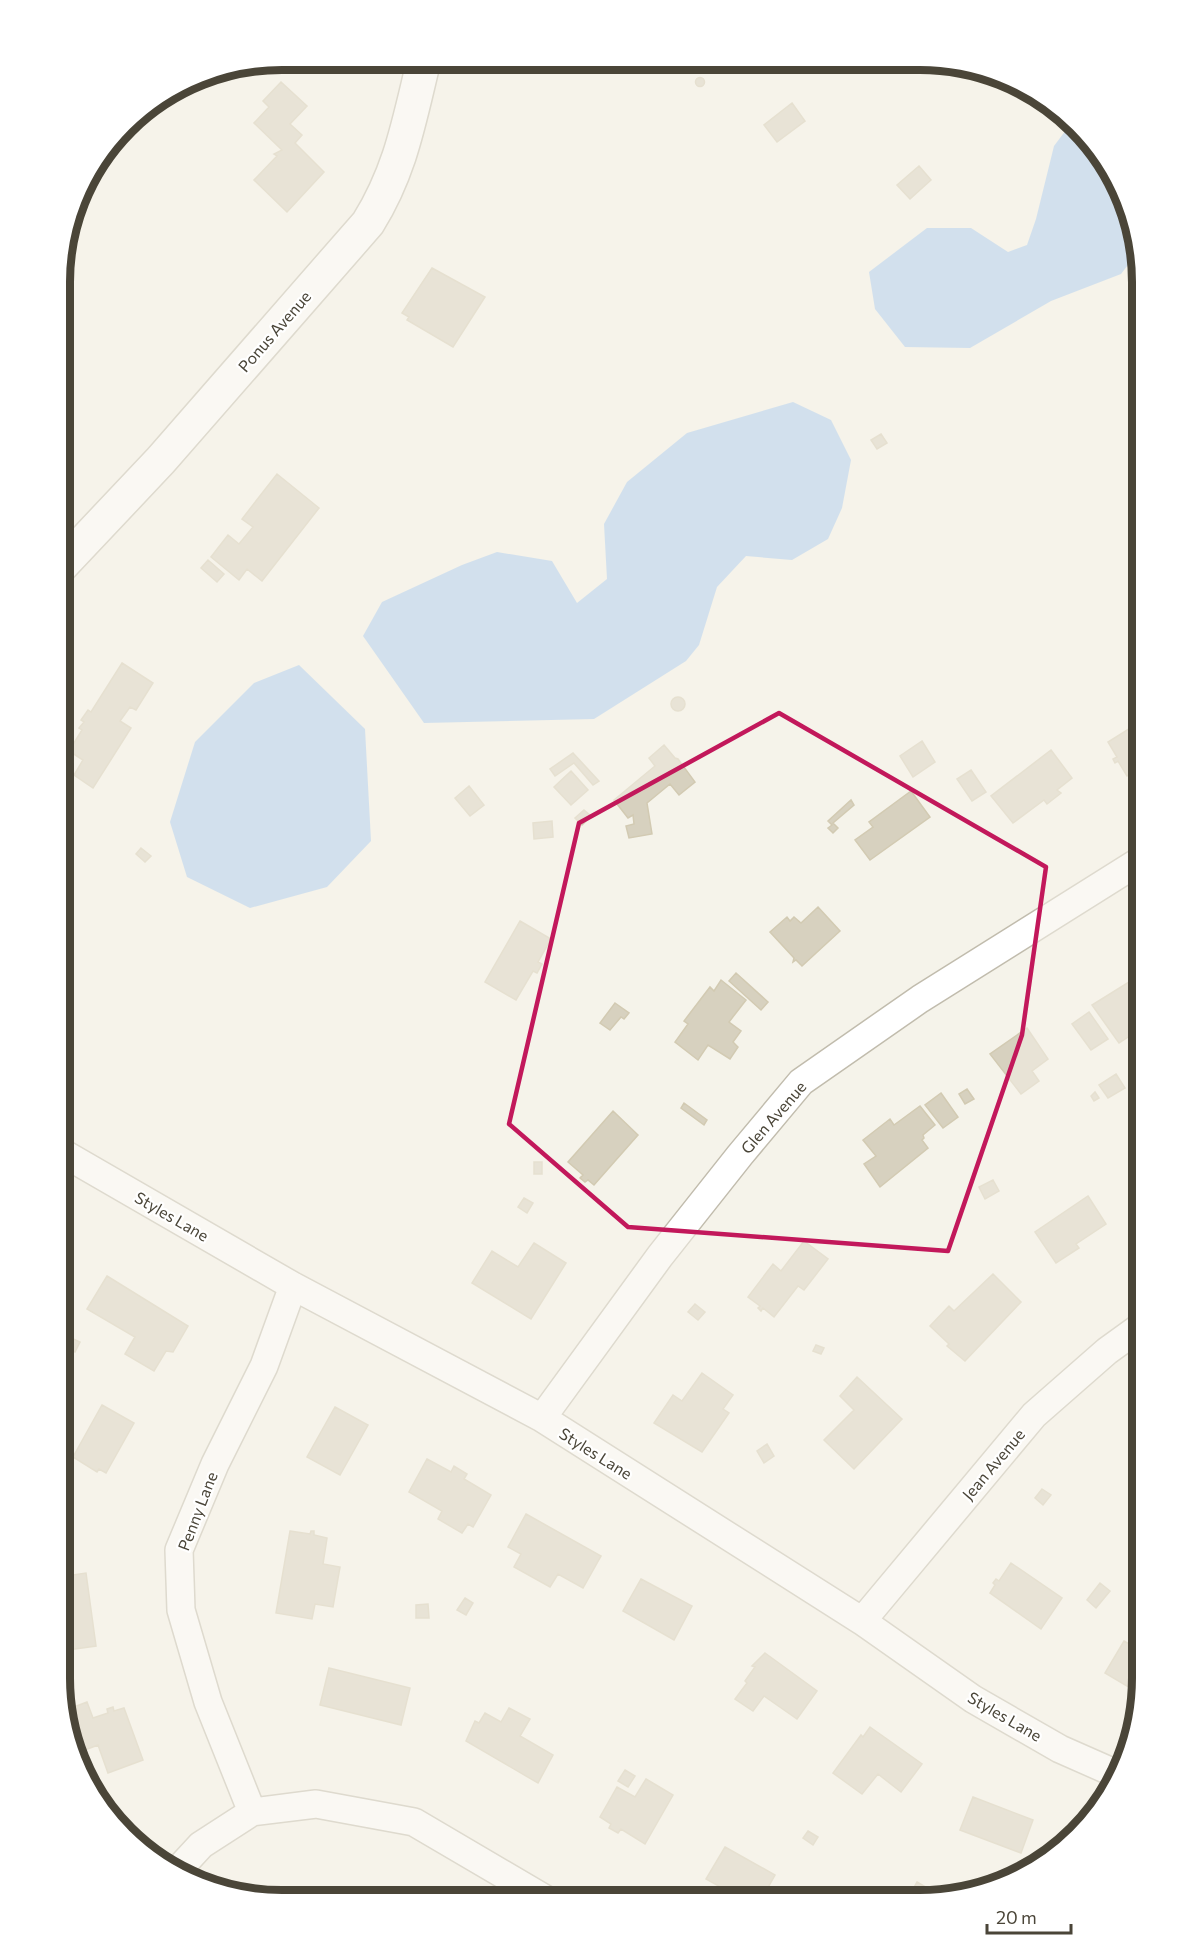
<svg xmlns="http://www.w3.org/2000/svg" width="1203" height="1960" font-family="Commissioner,sans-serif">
<rect width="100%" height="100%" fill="#f5f3ea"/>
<!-- water -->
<path fill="#a7cbf2" d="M 1072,122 C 1094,144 1104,159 1119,185 C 1123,192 1121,200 1128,206 L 1137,253 L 1121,274 L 1051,301 L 970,348 L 905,347 L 875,309 L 869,272 L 927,228 L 971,228 L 1008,252 L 1027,245 L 1036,219 L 1054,146 Z
M 793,402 L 831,420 L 851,460 L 842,508 L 828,539 L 792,560 L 746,556 L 717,587 L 699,645 L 686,661 L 594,719 L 424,723 L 363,636 L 382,602 L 462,565 L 497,552 L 552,561 L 577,603 L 607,579 L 604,524 L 627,482 L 687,433 Z
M 299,665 L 365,729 L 371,841 L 327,887 L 250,908 L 187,877 L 170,822 L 195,742 L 254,683 Z"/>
<!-- building -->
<path fill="#d7d1bf" stroke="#d2cab2" stroke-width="1.5" d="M695.5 82a4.5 4.5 0 1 1 9 0a4.5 4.5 0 1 1-9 0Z
M 281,82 L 307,106 L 290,124 L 302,135 L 295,143 L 324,172 L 287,212 L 254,180 L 277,156 L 274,154 L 282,150 L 254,123 L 269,107 L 263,101 Z
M 792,103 L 805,121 L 777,142 L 764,125 Z
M 919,166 L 931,180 L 910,199 L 897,185 Z
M 432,268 L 485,297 L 453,347 L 407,320 L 409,317 L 402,313 Z
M 881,434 L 887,443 L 877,449 L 871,440 Z
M 277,474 L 319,508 L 262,581 L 247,569 L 239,580 L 211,557 L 228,535 L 239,544 L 253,527 L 242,519 Z
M 208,560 L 224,574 L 217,582 L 201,568 Z
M 122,663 L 153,683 L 136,710 L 130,707 L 120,721 L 131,728 L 93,788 L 74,775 L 83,760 L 69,751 L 82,730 L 79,728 L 84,722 L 81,720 L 88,710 L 91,712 Z
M671 704a7 7 0 1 1 14 0a7 7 0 1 1-14 0Z
M 1143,720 L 1143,766 L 1127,776 L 1118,761 L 1115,763 L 1113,759 L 1117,757 L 1108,742 Z
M 922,741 L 935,762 L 913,777 L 900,756 Z
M 664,745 L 675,758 L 678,759 L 695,782 L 679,795 L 670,784 L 647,803 L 652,834 L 629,838 L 626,826 L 634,824 L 633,815 L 628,818 L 614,800 L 655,766 L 649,758 Z
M 1051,750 L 1072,778 L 1057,790 L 1061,793 L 1047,804 L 1044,800 L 1013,823 L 991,796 Z
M 573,753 L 599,781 L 593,785 L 574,763 L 555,776 L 550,769 Z
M 971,770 L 986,792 L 972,801 L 957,779 Z
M 571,771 L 588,790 L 571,805 L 554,787 Z
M 469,786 L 484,805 L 470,816 L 455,798 Z
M 911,791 L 930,817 L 870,860 L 855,840 L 873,827 L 869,822 Z
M 851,800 L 854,805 L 833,823 L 838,828 L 833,833 L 828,828 L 832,825 L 828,821 Z
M 584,810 L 591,816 L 582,825 L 575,818 Z
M 552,821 L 553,837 L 534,839 L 533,823 Z
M 141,848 L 151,856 L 145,862 L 136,854 Z
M 818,907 L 840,931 L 802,966 L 796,960 L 793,962 L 794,958 L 770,932 L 787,917 L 790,921 L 794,917 L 801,923 Z
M 520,921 L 551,939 L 538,962 L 542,964 L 537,973 L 533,971 L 516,1000 L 485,982 Z
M 736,973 L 768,1002 L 761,1010 L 729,981 Z
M 1137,977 L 1143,985 L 1143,1027 L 1119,1043 L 1092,1005 Z
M 721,980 L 746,1000 L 729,1022 L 741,1031 L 733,1042 L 738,1047 L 730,1059 L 708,1045 L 698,1060 L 675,1042 L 688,1024 L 684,1021 L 710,987 L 714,991 Z
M 615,1003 L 629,1013 L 624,1019 L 621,1017 L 610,1030 L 600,1023 Z
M 1089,1012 L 1108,1039 L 1091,1050 L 1072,1024 Z
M 1027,1028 L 1048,1059 L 1032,1071 L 1039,1081 L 1021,1094 L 990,1054 Z
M 1116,1074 L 1125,1088 L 1108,1098 L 1099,1085 Z
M 967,1089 L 974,1099 L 965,1104 L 959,1094 Z
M 1095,1092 L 1099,1098 L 1094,1101 L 1091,1096 Z
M 941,1093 L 958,1117 L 943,1128 L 925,1105 Z
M 684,1103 L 707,1120 L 704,1125 L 681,1108 Z
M 920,1106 L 935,1125 L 923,1135 L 924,1138 L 922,1140 L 928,1148 L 880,1187 L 864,1164 L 876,1156 L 863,1140 L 890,1119 L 894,1125 Z
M 613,1111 L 638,1135 L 594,1185 L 588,1180 L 585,1182 L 580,1178 L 583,1175 L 568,1162 Z
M 534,1162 L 542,1162 L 542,1174 L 534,1174 Z
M 993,1180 L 999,1191 L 985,1199 L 979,1187 Z
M 1088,1196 L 1106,1224 L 1076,1244 L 1079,1248 L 1056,1263 L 1035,1232 Z
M 524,1198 L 533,1203 L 527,1213 L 518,1207 Z
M 804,1241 L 828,1259 L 804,1290 L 798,1286 L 774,1317 L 763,1308 L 761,1311 L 758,1308 L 760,1306 L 748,1297 L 773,1264 L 781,1271 Z
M 534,1243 L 566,1263 L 531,1319 L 472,1283 L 492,1251 L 518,1267 Z
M 993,1274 L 1021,1302 L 965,1361 L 947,1346 L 949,1344 L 930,1326 L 949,1306 L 954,1311 Z
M 107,1276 L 188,1326 L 173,1352 L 166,1351 L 154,1371 L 125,1354 L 135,1337 L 87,1309 Z
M 695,1304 L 705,1312 L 698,1320 L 688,1312 Z
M 69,1337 L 80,1342 L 75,1352 L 64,1347 Z
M 816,1345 L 824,1348 L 821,1354 L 813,1351 Z
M 702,1373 L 733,1395 L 723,1409 L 729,1413 L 702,1452 L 654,1423 L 673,1395 L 682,1401 Z
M 857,1377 L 902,1419 L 854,1469 L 824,1440 L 854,1410 L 840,1396 Z
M 102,1405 L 134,1423 L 106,1473 L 99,1469 L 97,1472 L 73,1457 Z
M 335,1407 L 368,1425 L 340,1475 L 307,1457 Z
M 767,1444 L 774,1456 L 764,1463 L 757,1451 Z
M 427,1459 L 451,1472 L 454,1466 L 467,1474 L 464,1479 L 491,1495 L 473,1527 L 468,1524 L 462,1533 L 438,1519 L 442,1511 L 409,1492 Z
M 1042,1489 L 1051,1495 L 1043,1505 L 1035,1498 Z
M 526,1514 L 601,1556 L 583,1588 L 558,1574 L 550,1587 L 514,1567 L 521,1554 L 508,1547 Z
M 290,1531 L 310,1534 L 311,1531 L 314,1531 L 314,1535 L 327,1538 L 323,1564 L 340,1567 L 333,1607 L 315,1604 L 312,1619 L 276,1613 Z
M 1011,1563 L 1062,1598 L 1041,1629 L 990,1593 L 995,1585 L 993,1583 L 996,1579 L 999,1581 Z
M 86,1573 L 96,1646 L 61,1651 L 60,1577 Z
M 641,1579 L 692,1606 L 674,1640 L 623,1611 Z
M 1100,1583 L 1110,1591 L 1096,1608 L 1087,1600 Z
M 465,1598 L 473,1603 L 466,1615 L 457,1610 Z
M 428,1604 L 429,1618 L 416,1618 L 416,1605 Z
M 1124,1641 L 1143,1652 L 1142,1695 L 1105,1673 Z
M 765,1653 L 817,1691 L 797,1719 L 764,1696 L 753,1711 L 735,1699 L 747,1683 L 745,1681 L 755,1667 L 752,1666 Z
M 329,1668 L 410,1688 L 401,1725 L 320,1705 Z
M 87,1702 L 93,1718 L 108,1713 L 107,1709 L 113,1707 L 114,1711 L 124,1708 L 143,1760 L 108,1773 L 98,1745 L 77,1753 L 66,1710 Z
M 509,1708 L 530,1719 L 520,1736 L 553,1755 L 538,1783 L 466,1741 L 475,1721 L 479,1723 L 485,1713 L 501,1722 Z
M 870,1727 L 922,1764 L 901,1792 L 878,1774 L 862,1794 L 833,1773 L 861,1735 L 863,1737 Z
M 625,1770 L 635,1776 L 628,1787 L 618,1781 Z
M 646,1779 L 673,1795 L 645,1844 L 621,1829 L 618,1833 L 609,1828 L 611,1824 L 600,1817 L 617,1787 L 635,1797 Z
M 973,1797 L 1033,1820 L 1021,1853 L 960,1830 Z
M 808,1831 L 818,1837 L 813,1845 L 803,1838 Z
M 725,1847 L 775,1875 L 761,1900 L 742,1899 L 706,1879 Z
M 917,1882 L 929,1889 L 924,1898 L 912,1891 Z"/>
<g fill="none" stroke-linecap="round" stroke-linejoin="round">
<defs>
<path id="minor" d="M 61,1152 L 293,1286 L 542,1418 L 862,1621 L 973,1699 L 1060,1749 L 1119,1775
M 542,1418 L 660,1256 L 740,1155 L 801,1082 L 920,999 L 1143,859
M 862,1621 L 1034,1415 L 1107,1351 L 1143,1325
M 252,1812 L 208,1702 L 181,1610 L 179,1550 L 215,1464 L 264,1366 L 293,1286
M 177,1871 L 201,1845 L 252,1812 L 316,1804 L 414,1822 L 545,1899"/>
<path id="tertiary" d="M 61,566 L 161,460 L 368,223 C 401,170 409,121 424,60"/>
</defs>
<!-- minor casing -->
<use href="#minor" stroke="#c1bcad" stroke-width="30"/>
<!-- tertiary casing -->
<use href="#tertiary" stroke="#c1bcad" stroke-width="36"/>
<!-- minor -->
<use href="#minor" stroke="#fff" stroke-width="27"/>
<!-- tertiary -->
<use href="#tertiary" stroke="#fff" stroke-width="33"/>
</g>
<!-- marked area -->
<path d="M0 0H1203V1960H0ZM 779,713 L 1046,867 L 1022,1035 L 948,1251 L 628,1227 L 509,1124 L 579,823 Z" fill="#f5f3ea" fill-opacity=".55" fill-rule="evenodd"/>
<path fill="none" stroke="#c2185b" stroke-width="4.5" stroke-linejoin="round" d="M 779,713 L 1046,867 L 1022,1035 L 948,1251 L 628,1227 L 509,1124 L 579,823 Z"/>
<g text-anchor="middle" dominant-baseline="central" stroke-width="4.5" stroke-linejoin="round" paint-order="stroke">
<!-- street labels -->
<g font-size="16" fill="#4a4538" stroke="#fff">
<text transform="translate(274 331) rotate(-49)">Ponus Avenue</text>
<text transform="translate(773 1117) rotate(-49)">Glen Avenue</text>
<text transform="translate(172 1216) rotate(30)">Styles Lane</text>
<text transform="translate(596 1453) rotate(32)">Styles Lane</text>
<text transform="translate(993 1464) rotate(-50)">Jean Avenue</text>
<text transform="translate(197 1511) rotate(-69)">Penny Lane</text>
<text transform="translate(1005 1716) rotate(30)">Styles Lane</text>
</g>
</g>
<!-- crop -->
<path d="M0 0H1203V1960H0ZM282 70H920A212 212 0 0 1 1132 282V1678A212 212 0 0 1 920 1890H282A212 212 0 0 1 70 1678V282A212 212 0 0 1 282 70Z" fill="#fff" fill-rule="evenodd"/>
<path fill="none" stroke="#4a4538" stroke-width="8" d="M282 70H920A212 212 0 0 1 1132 282V1678A212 212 0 0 1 920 1890H282A212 212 0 0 1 70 1678V282A212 212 0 0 1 282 70Z"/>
<!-- scale -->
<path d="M987 1924v9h84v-9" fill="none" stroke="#4a4538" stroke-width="3"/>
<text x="996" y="1924" font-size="18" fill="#4a4538" stroke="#ffffff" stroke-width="4.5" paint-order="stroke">20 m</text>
</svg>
